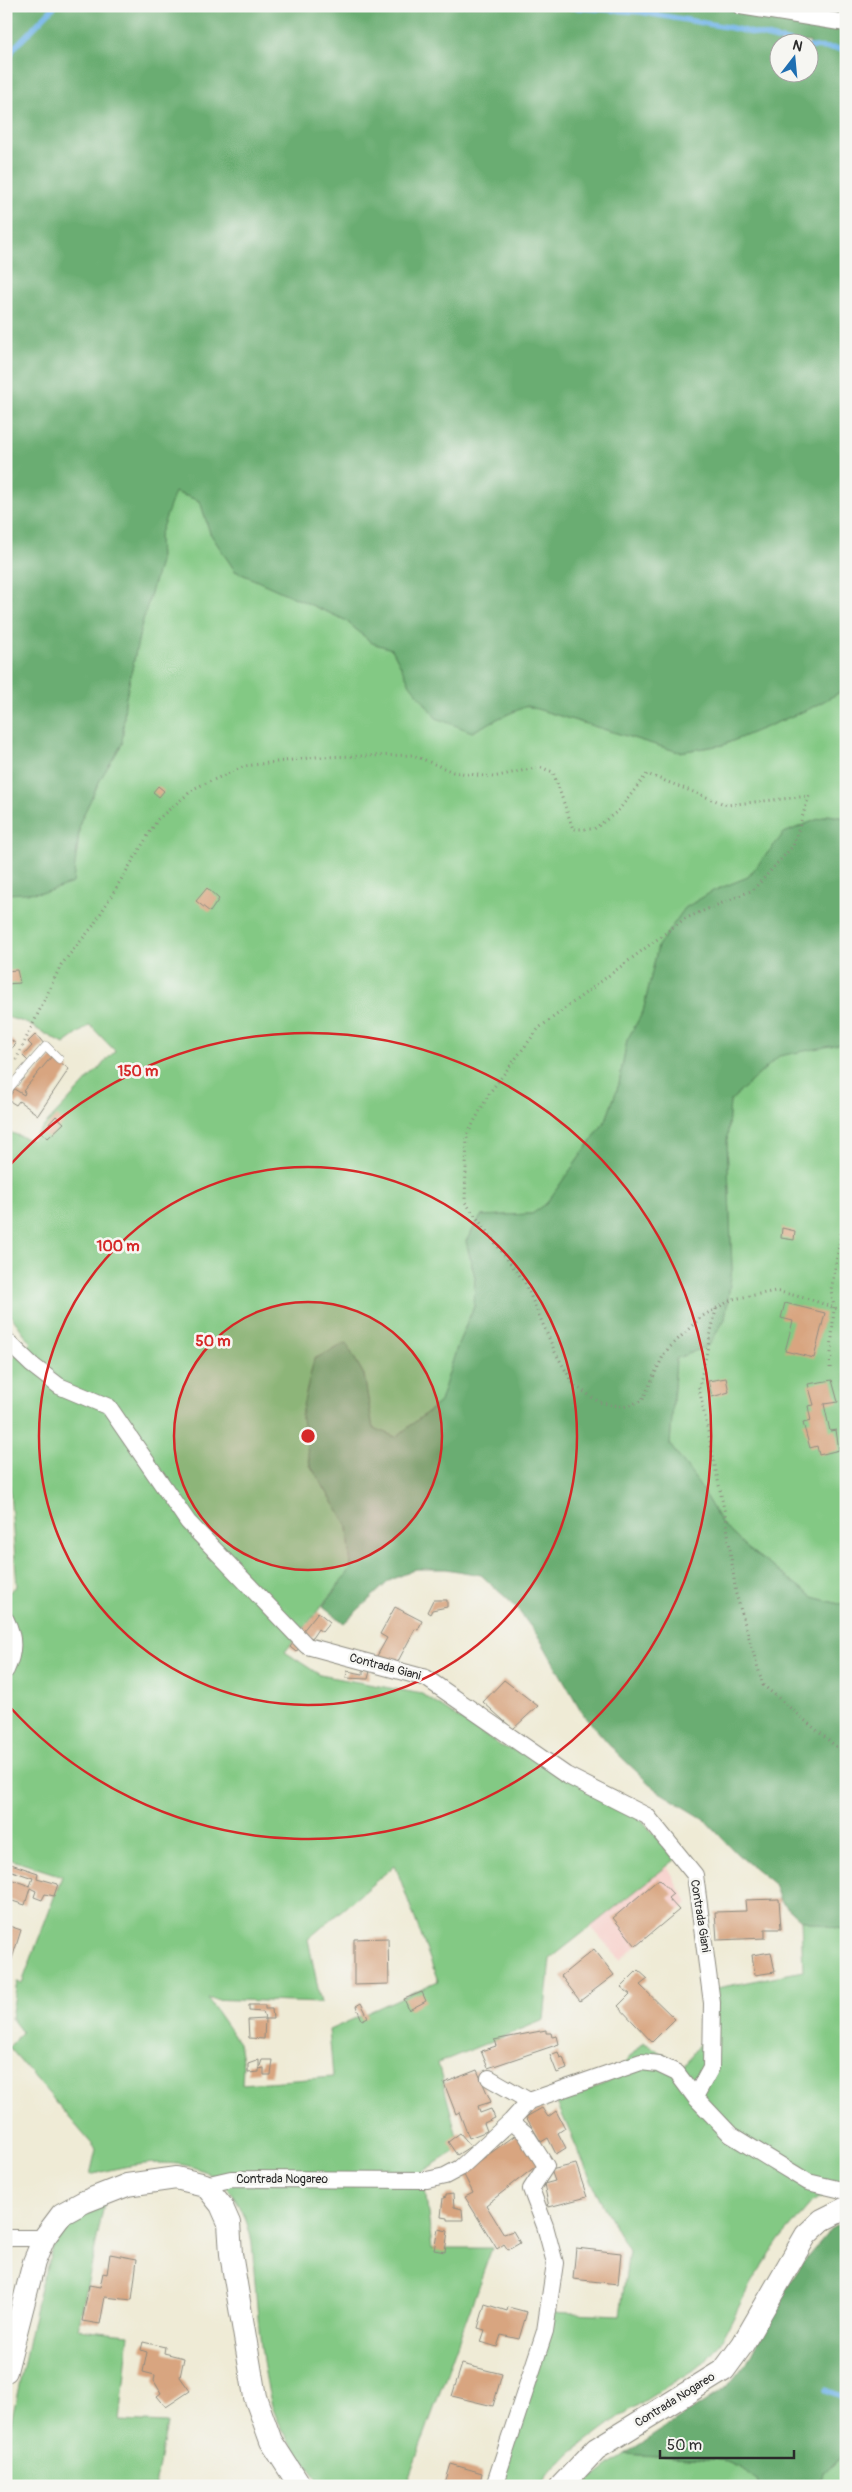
<svg xmlns="http://www.w3.org/2000/svg" width="852" height="2492" font-family="Pangolin,sans-serif">
<rect width="100%" height="100%" fill="#f6f6f2"/>
<filter id="ink" filterUnits="userSpaceOnUse"><feTurbulence type="fractalNoise" baseFrequency=".02" numOctaves="2"/><feDisplacementMap in="SourceGraphic" scale="10" xChannelSelector="R" yChannelSelector="G"/><feConvolveMatrix kernelMatrix="1 2 1 2 8 2 1 2 1" color-interpolation-filters="sRGB"/></filter>
<filter id="wash" filterUnits="userSpaceOnUse"><feTurbulence type="fractalNoise" baseFrequency=".0096" numOctaves="4" result="noise"/><feDisplacementMap in="SourceGraphic" scale="20" xChannelSelector="R" yChannelSelector="G"/><feGaussianBlur stdDeviation="1.12" result="paint"/><feColorMatrix in="noise" values="0 0 0 0 0 0 0 0 0 0 0 0 0 0 0 0 0 1.4 0 .05"/><feComposite in="paint" operator="in"/></filter>
<g filter="url(#wash)">
<rect width="100%" height="100%" fill="#efebd6"/>
<!-- built -->
<path fill="#f7d0cb" d="M 665,1863 L 688,1903 L 620,1960 L 591,1927 Z"/>
<!-- green -->
<path fill="#83c984" stroke="#577a58" fill-rule="evenodd" d="M 707,6 L 846,6 L 846,30 Z
M 174,492 L 200,501 L 210,533 L 235,571 L 345,620 L 372,643 L 392,649 L 410,684 L 472,732 L 499,718 L 527,706 L 679,752 L 723,745 L 809,709 L 846,689 L 846,818 L 828,815 L 784,833 L 748,877 L 713,891 L 685,908 L 658,946 L 643,1012 L 627,1040 L 619,1084 L 606,1120 L 546,1204 L 532,1214 L 481,1216 L 466,1241 L 475,1277 L 474,1306 L 458,1344 L 440,1402 L 396,1437 L 372,1428 L 364,1375 L 346,1344 L 314,1359 L 310,1465 L 348,1526 L 351,1569 L 285,1652 L 320,1675 L 422,1694 L 501,1746 L 570,1771 L 618,1793 L 676,1859 L 550,1959 L 544,2020 L 438,2063 L 460,2148 L 423,2171 L 432,2248 L 492,2248 L 406,2486 L 322,2486 C 304,2461 282,2436 272,2406 C 262,2371 258,2320 255,2282 C 253,2265 254,2246 249,2230 C 227,2149 155,2157 90,2175 L 96,2149 L 9,2047 L 22,2032 L 11,2018 L 17,1982 L 22,1983 L 62,1876 L 6,1858 L 6,1594 L 17,1586 L 9,1476 L 6,1468 L 6,1363 L 31,1343 L 6,1309 L 6,1131 L 31,1140 L 115,1051 L 90,1025 L 64,1044 L 24,1022 L 6,1017 L 6,894 L 10,894 L 77,853 L 80,822 L 101,778 L 122,744 L 125,702 L 141,627 L 160,562 L 159,536 ZM 395,1865 L 438,1981 L 329,2030 L 333,2077 L 242,2084 L 243,2066 L 239,2043 L 208,1999 L 321,2003 L 308,1939 Z
M 836,1043 L 846,1043 L 846,1606 L 813,1597 L 747,1548 L 722,1524 L 696,1480 L 670,1445 L 676,1358 L 709,1345 L 725,1319 L 732,1269 L 727,1142 L 730,1101 L 779,1056 Z
M 801,1920 L 846,1930 L 846,2185 L 812,2202 L 779,2240 L 751,2283 L 719,2345 L 704,2363 L 622,2415 L 572,2452 L 551,2471 L 539,2486 L 490,2486 L 547,2312 L 620,2315 L 629,2251 L 600,2200 L 557,2103 L 608,2082 L 643,2042 L 684,2066 L 707,2032 L 707,1990 L 803,1971 Z
M 104,2205 L 78,2329 L 129,2334 L 120,2421 L 167,2423 L 155,2486 L 6,2486 L 6,2446 L 40,2287 L 54,2245 L 65,2227 L 84,2211 Z
M 625,2454 L 722,2460 L 741,2468 L 758,2481 L 758,2486 L 583,2486 Z
M 842,2456 L 846,2456 L 846,2486 L 819,2486 L 822,2473 Z"/>
<!-- forest -->
<path fill="#6aad72" stroke="#4a6c4e" fill-rule="evenodd" d="M 6,6 L 707,6 L 846,30 L 846,689 L 809,709 L 723,745 L 679,752 L 527,706 L 499,718 L 472,732 L 436,718 L 410,684 L 392,649 L 372,643 L 345,620 L 235,571 L 210,533 L 200,501 L 175,492 L 159,536 L 160,562 L 141,627 L 125,702 L 122,744 L 101,778 L 80,822 L 73,883 L 46,892 L 6,894 ZM 780,42 L 810,42 L 810,72 L 780,72 Z
M 828,815 L 846,818 L 846,1043 L 779,1056 L 730,1101 L 727,1142 L 732,1269 L 725,1319 L 709,1345 L 676,1359 L 670,1445 L 696,1480 L 722,1524 L 747,1548 L 813,1597 L 846,1606 L 846,1930 L 801,1920 L 780,1901 L 774,1884 L 737,1854 L 704,1819 L 656,1790 L 616,1752 L 583,1714 L 540,1639 L 515,1606 L 481,1575 L 446,1569 L 416,1569 L 389,1581 L 344,1623 L 323,1606 L 351,1569 L 348,1526 L 310,1465 L 301,1414 L 314,1359 L 346,1343 L 364,1375 L 373,1428 L 396,1437 L 440,1402 L 458,1344 L 474,1307 L 475,1277 L 466,1241 L 481,1216 L 532,1214 L 546,1204 L 606,1120 L 619,1084 L 627,1040 L 643,1012 L 658,946 L 685,908 L 713,891 L 748,877 L 784,833 Z
M 846,2220 L 846,2456 L 842,2456 L 822,2473 L 819,2486 L 758,2486 L 758,2481 L 741,2468 L 722,2460 L 625,2454 L 727,2387 L 747,2362 L 779,2299 L 805,2260 L 832,2228 Z"/>
<g fill="none" stroke-linecap="round" stroke-linejoin="round">
<!-- stream -->
<path stroke="#75b6e9" stroke-width="5.5" d="M 550,6 L 641,12 L 732,28 L 790,42
M 810,47 L 846,49
M 6,63 L 14,48 L 55,6
M 826,2390 L 846,2398"/>
</g>
<g id="blocks">
<!-- building -->
<path fill="#d8a580" d="M 158,786 L 164,791 L 159,797 L 153,792 Z
M 207,888 L 219,899 L 210,912 L 196,901 Z
M 17,970 L 20,983 L 6,984 L 6,971 Z
M 36,1034 L 44,1044 L 28,1061 L 23,1056 L 32,1046 L 28,1042 Z
M 6,1036 L 16,1044 L 9,1051 L 6,1048 Z
M 52,1056 L 69,1069 L 38,1115 L 19,1101 L 16,1105 L 8,1100 L 14,1089 L 24,1095 L 25,1092 L 23,1091 Z
M 56,1116 L 64,1123 L 48,1138 L 41,1133 Z
M 782,1228 L 795,1231 L 794,1240 L 781,1238 Z
M 785,1303 L 825,1313 L 814,1358 L 785,1351 L 793,1321 L 781,1318 Z
M 726,1378 L 729,1392 L 712,1397 L 708,1381 Z
M 832,1380 L 838,1402 L 824,1404 L 830,1431 L 836,1430 L 839,1450 L 819,1455 L 817,1446 L 810,1448 L 803,1423 L 811,1421 L 808,1406 L 814,1405 L 808,1384 Z
M 433,1600 L 447,1600 L 447,1607 L 432,1610 L 430,1614 L 427,1612 Z
M 395,1607 L 422,1621 L 418,1630 L 415,1629 L 396,1665 L 377,1656 L 387,1638 L 380,1634 Z
M 318,1612 L 330,1622 L 322,1632 L 318,1629 L 312,1638 L 308,1636 L 296,1652 L 290,1647 Z
M 363,1670 L 370,1671 L 368,1679 L 346,1678 L 347,1671 L 363,1674 Z
M 504,1680 L 538,1706 L 513,1729 L 483,1702 Z
M 11,1864 L 38,1873 L 37,1878 L 58,1884 L 54,1896 L 45,1894 L 42,1900 L 34,1897 L 36,1891 L 30,1888 L 25,1905 L 6,1899 L 7,1878 L 30,1886 L 33,1878 L 9,1870 Z
M 659,1879 L 673,1894 L 668,1898 L 679,1910 L 636,1946 L 613,1918 Z
M 779,1899 L 781,1929 L 765,1929 L 765,1938 L 717,1940 L 715,1912 L 746,1911 L 745,1900 Z
M 6,1925 L 21,1930 L 11,1962 L 6,1961 Z
M 388,1938 L 389,1984 L 354,1985 L 354,1939 Z
M 594,1949 L 614,1975 L 580,2001 L 561,1976 Z
M 771,1952 L 775,1972 L 755,1975 L 752,1955 Z
M 638,1970 L 648,1979 L 640,1985 L 675,2019 L 652,2042 L 618,2006 L 630,1994 L 621,1987 Z
M 422,1992 L 426,2001 L 409,2010 L 404,1999 Z
M 361,2003 L 368,2017 L 362,2020 L 356,2006 Z
M 249,2005 L 265,2005 L 265,2009 L 272,2009 L 273,2019 L 265,2019 L 263,2012 L 249,2011 Z
M 265,2019 L 264,2039 L 249,2038 L 248,2020 Z
M 546,2030 L 546,2033 L 551,2033 L 552,2037 L 557,2036 L 559,2044 L 488,2068 L 481,2051 L 496,2046 L 494,2040 Z
M 558,2052 L 560,2058 L 563,2057 L 567,2069 L 557,2073 L 550,2055 Z
M 259,2060 L 259,2072 L 248,2073 L 248,2064 Z
M 262,2060 L 273,2060 L 271,2075 L 264,2075 L 264,2068 L 259,2069 Z
M 477,2070 L 491,2102 L 478,2106 L 480,2113 L 491,2109 L 495,2118 L 484,2123 L 487,2131 L 469,2138 L 459,2112 L 456,2114 L 444,2083 Z
M 542,2108 L 548,2117 L 556,2111 L 565,2128 L 558,2133 L 566,2148 L 556,2154 L 548,2138 L 541,2142 L 526,2117 Z
M 460,2133 L 471,2146 L 457,2155 L 448,2142 Z
M 517,2134 L 540,2163 L 486,2205 L 504,2234 L 513,2231 L 520,2243 L 508,2250 L 504,2244 L 497,2249 L 465,2197 L 473,2193 L 463,2173 Z
M 576,2164 L 587,2197 L 549,2207 L 544,2184 L 555,2181 L 551,2170 Z
M 453,2194 L 454,2207 L 462,2209 L 463,2220 L 447,2220 L 447,2218 L 441,2217 L 443,2198 L 446,2197 L 446,2195 Z
M 438,2229 L 448,2231 L 445,2252 L 434,2250 Z
M 576,2248 L 621,2253 L 618,2284 L 573,2279 Z
M 110,2254 L 137,2259 L 132,2300 L 105,2297 L 100,2324 L 82,2321 L 89,2285 L 100,2287 L 103,2273 L 107,2274 Z
M 485,2304 L 507,2311 L 508,2307 L 527,2312 L 519,2339 L 501,2335 L 497,2347 L 481,2342 L 485,2330 L 478,2328 Z
M 143,2342 L 165,2347 L 164,2353 L 184,2358 L 180,2377 L 190,2391 L 166,2407 L 157,2396 L 161,2393 L 154,2381 L 155,2375 L 143,2372 L 147,2352 L 141,2350 Z
M 462,2364 L 502,2374 L 493,2406 L 452,2396 Z
M 451,2464 L 482,2473 L 479,2486 L 444,2486 Z"/>
</g>
</g>
<g filter="url(#ink)">
<use href="#blocks" fill-opacity="0" stroke="#8d8b80" stroke-width="1"/>
<g fill="none" stroke-linecap="round" stroke-linejoin="round">
<defs>
<path id="lane" d="M 6,1092 L 46,1046 L 59,1059"/>
<path id="street" d="M 740,6 L 846,23
M 6,1340 L 32,1365 L 59,1386 L 109,1407 L 188,1522 L 307,1646 L 426,1678 L 566,1775 L 647,1816 L 695,1875 L 712,2003 L 711,2068 L 695,2097
M 6,1620 C 15,1638 14,1653 6,1670
M 489,2078 L 529,2101
M 205,2185 L 231,2179 L 427,2180 L 445,2176 L 460,2168 L 511,2121 L 529,2101 L 641,2062 L 658,2064 L 677,2073 L 695,2097 L 731,2135 L 808,2182 L 846,2191
M 6,2238 L 44,2238
M 494,2486 L 545,2331 L 555,2263 L 545,2226 L 531,2189 L 546,2166 L 525,2133 L 511,2121"/>
<path id="secondary" d="M 6,2371 L 34,2262 L 44,2238 L 62,2214 L 84,2202 L 127,2185 L 176,2178 L 205,2185 L 221,2205 L 229,2223 L 231,2254 L 255,2397 L 271,2441 L 300,2486
M 561,2486 L 596,2449 L 724,2370 L 743,2344 L 806,2235 L 822,2220 L 846,2208"/>
</defs>
<!-- lane casing -->
<use href="#lane" stroke="#8d8b80" stroke-width="9"/>
<!-- street casing -->
<use href="#street" stroke="#8d8b80" stroke-width="18"/>
<!-- secondary casing -->
<use href="#secondary" stroke="#8d8b80" stroke-width="24"/>
<!-- path -->
<path stroke="#8d8b80" stroke-width="3" stroke-dasharray="1 4" stroke-linecap="butt" d="M 16,1060 L 61,965 L 93,926 L 158,819 L 195,788 L 245,766 L 316,757 L 413,755 L 453,772 L 493,777 L 540,767 L 553,772 L 573,829 L 594,829 L 618,811 L 647,774 L 727,805 L 809,796 L 793,846 L 753,890 L 684,919 L 539,1028 L 490,1092 L 467,1135 L 465,1202 L 525,1283 L 555,1352 L 574,1385 L 599,1402 L 623,1407 L 642,1401 L 665,1352 L 701,1317 L 733,1299 L 776,1291 L 809,1299 L 846,1312
M 716,1309 L 699,1388 L 726,1519 L 736,1594 L 763,1685 L 846,1755
M 830,1368 L 834,1307 L 831,1290 L 846,1207"/>
<!-- lane -->
<use href="#lane" stroke="#fff" stroke-width="8"/>
<!-- street -->
<use href="#street" stroke="#fff" stroke-width="16"/>
<!-- secondary -->
<use href="#secondary" stroke="#fff" stroke-width="22"/>
</g>
</g>
<!-- distance rings -->
<circle cx="308" cy="1436" r="134" fill="#d62828" fill-opacity=".12"/>
<g fill="none" stroke="#d62828" stroke-width="2.5">
<circle cx="308" cy="1436" r="134"/>
<circle cx="308" cy="1436" r="269"/>
<path d="M9 1166A403 403 0 1 1 9 1706"/>
</g>
<g text-anchor="middle" dominant-baseline="central" stroke-width="5" stroke-linejoin="round" paint-order="stroke">
<!-- street labels -->
<g font-size="12" fill="#2b2b2b" stroke="#f6f6f2">
<text transform="translate(385 1667) rotate(15)">Contrada Giani</text>
<text transform="translate(700 1916) rotate(81)">Contrada Giani</text>
<text x="282" y="2179">Contrada Nogareo</text>
<text transform="translate(675 2400) rotate(-32)">Contrada Nogareo</text>
</g>
</g>
<circle cx="308" cy="1436" r="8" fill="#d62828" stroke="#f6f6f2" stroke-width="2.5"/>
<g font-size="15" text-anchor="middle" font-weight="bold" fill="#d62828" stroke="#f6f6f2" stroke-width="5" stroke-linejoin="round" paint-order="stroke">
<text x="138" y="1076">150 m</text>
<text x="118" y="1251">100 m</text>
<text x="213" y="1346">50 m</text>
</g>
<!-- margin -->
<rect width="852" height="2492" fill="none" stroke="#f6f6f2" stroke-width="25"/>
<!-- north arrow -->
<g transform="translate(794 58) rotate(16)"><circle r="24" fill="#f6f6f2" stroke="#a5a5a2"/>
<path d="M0-4L9 19L0 12L-9 19Z" fill="#1f6fb2"/>
<text y="-8" font-size="14" font-weight="bold" text-anchor="middle" fill="#2b2b2b">N</text>
</g>
<!-- scale -->
<path d="M660 2450v8h134v-8" fill="none" stroke="#2b2b2b" stroke-width="2.5"/>
<text x="667" y="2450" font-size="15" fill="#2b2b2b" stroke="#f6f6f2" stroke-width="4" paint-order="stroke">50 m</text>
</svg>
